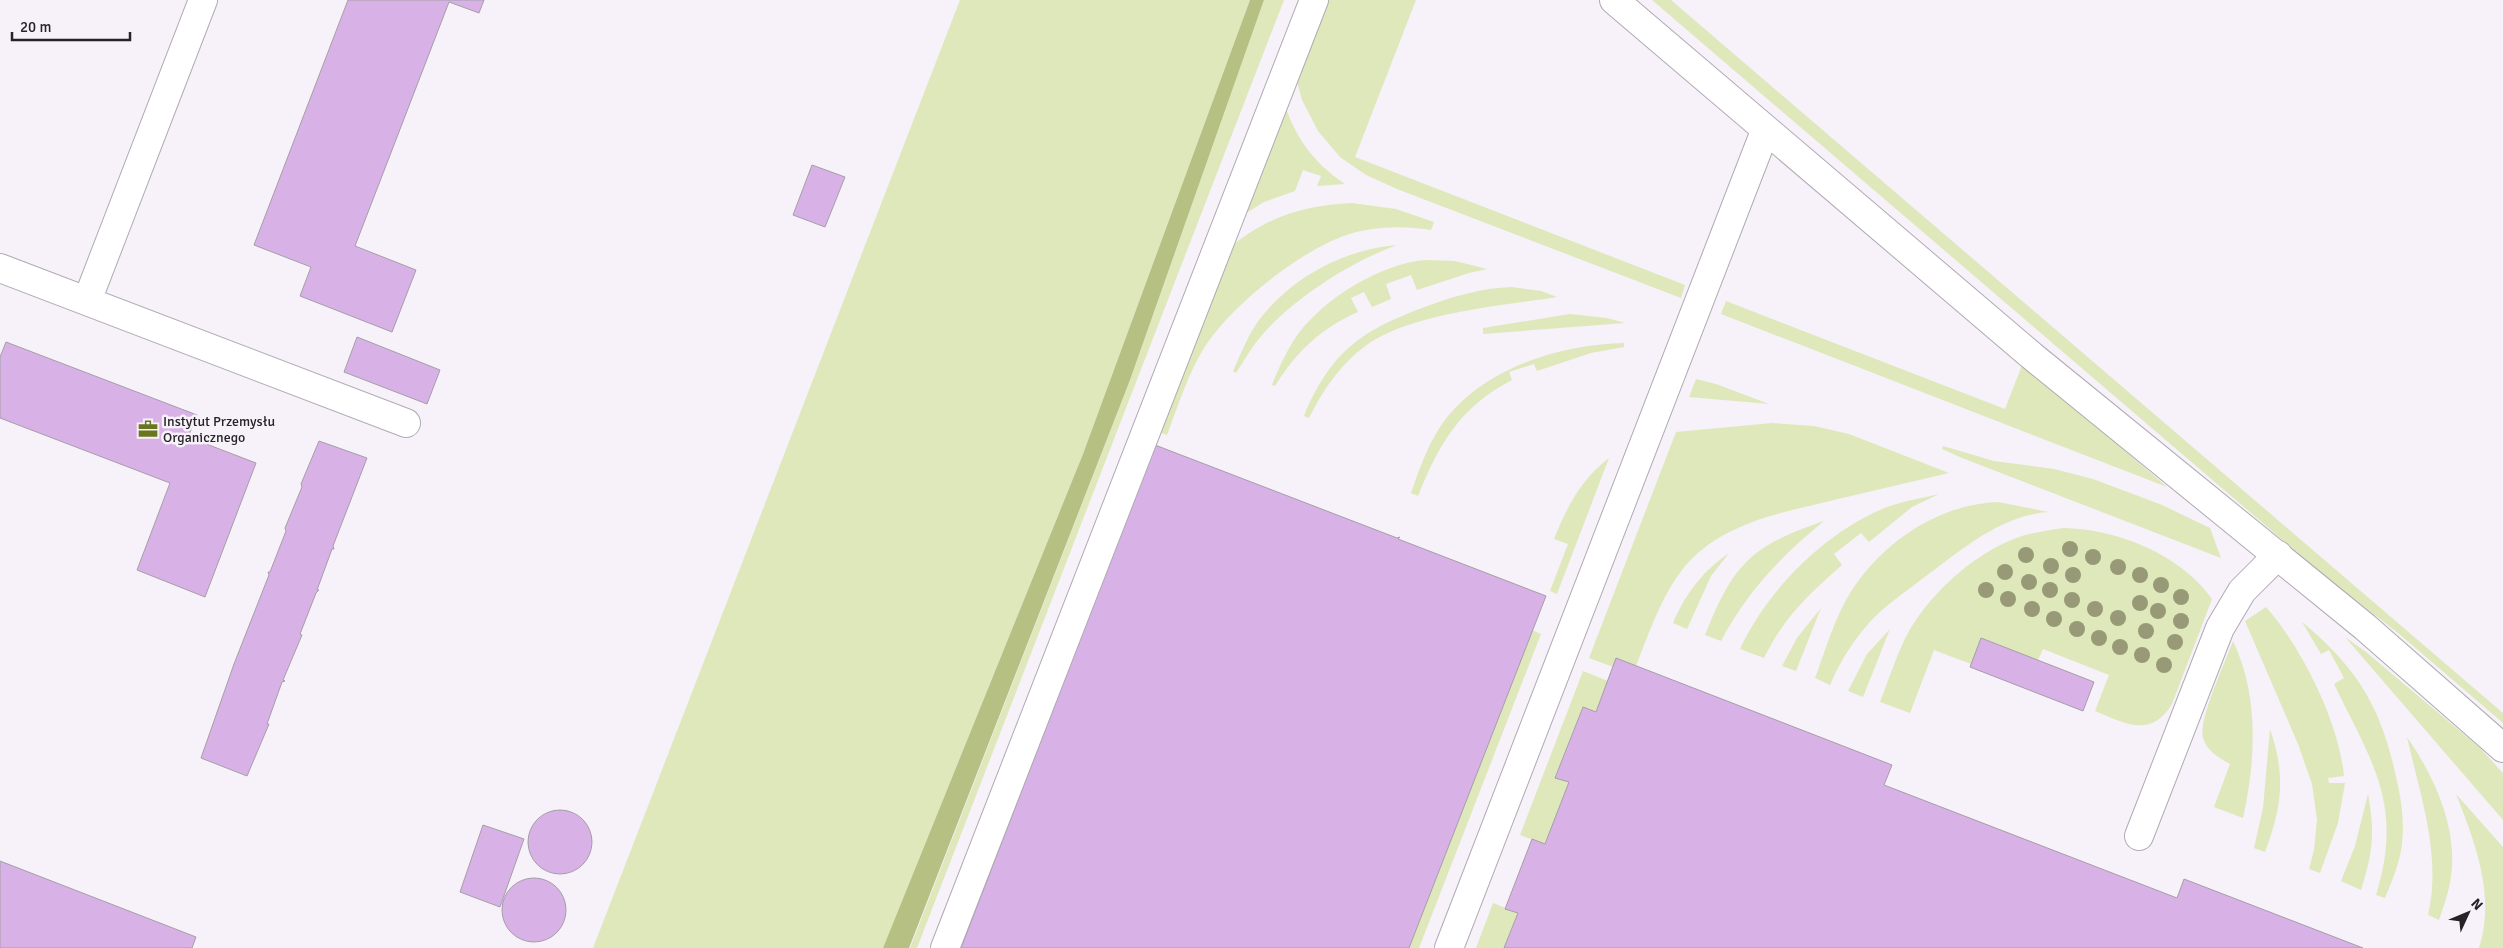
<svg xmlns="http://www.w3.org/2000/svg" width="2503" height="948" font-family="Signika,sans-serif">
<rect width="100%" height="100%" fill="#f7f1fa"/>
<!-- green -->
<path fill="#dfe8bb" d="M 960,0 L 1250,0 L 1083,454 L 883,948 L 593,948 Z
M 1264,0 L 1284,0 L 917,948 L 910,948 L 1130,380 Z
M 1322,0 L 1416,0 L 1355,157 L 1685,285 L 1681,298 L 1397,189 L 1366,175 L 1340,157 L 1318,131 L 1302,100 L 1294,71 Z
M 1652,0 L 1671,0 L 2503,713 L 2503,723 L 2398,633 L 2321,573 Z
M 1284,102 C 1295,138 1314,163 1345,184 L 1317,186 L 1321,176 L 1303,170 L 1295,191 L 1264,202 L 1237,219 Z
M 1352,203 L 1396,209 L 1434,222 L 1431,230 C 1406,226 1381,226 1356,232 C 1306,245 1232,304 1204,348 C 1188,374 1178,406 1167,435 L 1156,431 L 1225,252 C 1262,218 1304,205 1352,203 Z
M 1397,245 C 1350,262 1289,301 1258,340 C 1250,350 1243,362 1236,373 L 1233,371 C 1240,356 1246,340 1255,326 C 1286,280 1343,249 1397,245 Z
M 1425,260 L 1455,261 L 1487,269 L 1469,273 L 1417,290 L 1411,275 L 1386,284 L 1391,299 L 1372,307 L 1364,292 L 1351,298 L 1358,312 C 1321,328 1296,352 1275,386 L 1272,385 C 1279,367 1287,350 1298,334 C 1325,298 1380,264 1425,260 Z
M 1512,287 L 1541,291 L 1557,297 C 1502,306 1408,313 1364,347 C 1339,366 1323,390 1309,418 L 1304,416 C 1332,349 1364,329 1430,305 C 1458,295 1483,288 1512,287 Z
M 1726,301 L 2005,409 L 2023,363 L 2167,487 L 1721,314 Z
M 1570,314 L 1607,318 L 1625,323 L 1483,334 L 1483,328 Z
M 1624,343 L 1624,347 L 1591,353 L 1537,371 L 1534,364 L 1509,372 L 1512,380 C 1460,407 1439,444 1418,496 L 1411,493 C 1419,470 1427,447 1440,427 C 1479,369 1557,345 1624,343 Z
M 1696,379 L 1716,384 L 1769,404 L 1689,397 Z
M 1772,423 L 1814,426 L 1849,434 L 1949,473 C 1912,482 1875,490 1838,499 C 1782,513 1720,522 1682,570 C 1660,599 1649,633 1636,666 L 1613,667 L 1589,658 L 1676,432 Z
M 1943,446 L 1994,461 L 2054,469 L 2093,479 L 2162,505 L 2210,528 L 2221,558 L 1962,458 L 1942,449 Z
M 1609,458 L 1557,594 L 1550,591 L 1568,544 L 1554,539 C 1567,507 1581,479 1609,458 Z
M 1939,494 L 1912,507 L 1869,542 L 1861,533 L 1834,554 L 1842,565 C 1807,596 1785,616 1764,658 L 1740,649 C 1767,590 1826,531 1887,507 C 1904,501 1922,498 1939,494 Z
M 1998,502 L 2049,512 C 2000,515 1960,551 1922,579 C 1904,593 1884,606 1869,623 C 1852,642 1840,662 1830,685 L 1815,678 C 1826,649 1835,616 1852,590 C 1884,541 1940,504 1998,502 Z
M 1824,521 C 1781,556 1747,592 1721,641 L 1705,635 C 1734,563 1751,546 1824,521 Z
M 2063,528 C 2117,529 2180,554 2212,599 L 2172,704 C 2151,739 2124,723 2095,711 L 2109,675 L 2043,649 L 2038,660 L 1971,664 L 1934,650 L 1910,713 L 1880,702 C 1889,679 1897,653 1909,631 C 1933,590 1979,549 2025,535 C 2038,532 2050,530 2063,528 Z
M 1729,553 L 1711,576 L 1687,629 L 1673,623 C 1686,593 1702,572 1729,553 Z
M 2266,607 C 2302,648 2339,722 2344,776 L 2328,778 L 2329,783 L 2345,783 L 2338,823 L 2320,873 L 2309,869 L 2314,850 L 2317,820 L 2312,784 L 2298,744 L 2245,621 Z
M 1821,608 L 1796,671 L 1782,666 L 1797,638 Z
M 2302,622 C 2354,665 2379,703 2394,768 C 2400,793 2405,817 2402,844 C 2400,862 2392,881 2385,898 L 2376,895 C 2404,804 2372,763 2334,684 L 2344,678 L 2329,650 L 2321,654 Z
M 1890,629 L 1863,697 L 1848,691 L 1867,654 Z
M 1532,630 L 1541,634 L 1419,948 L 1409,948 Z
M 2345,637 L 2366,652 L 2480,748 L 2503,773 L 2503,820 Z
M 2233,641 C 2259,695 2256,760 2243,818 L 2214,807 L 2230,764 C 2219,758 2207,751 2203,738 C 2198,719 2226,661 2233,641 Z
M 1583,671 L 1608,681 L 1596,712 L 1582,708 L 1555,777 L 1569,782 L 1545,844 L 1520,835 Z
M 2270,729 C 2286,775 2282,807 2265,852 L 2254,848 L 2263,808 Z
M 2407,737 C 2432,773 2455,821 2452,867 C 2451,885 2445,903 2439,920 L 2428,915 C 2442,856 2420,795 2407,737 Z
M 2368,794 C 2375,833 2373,852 2361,890 L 2341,881 L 2355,846 Z
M 2456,794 L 2503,847 L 2503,948 L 2479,948 C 2496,895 2475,843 2456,794 Z
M 1493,903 L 1518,913 L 1504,948 L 1476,948 Z"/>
<!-- forest -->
<path fill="#b5c082" d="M 1250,0 L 1264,0 L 1130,380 L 909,948 L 883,948 L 1083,454 Z"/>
<!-- building -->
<path fill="#d8b2e6" stroke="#a49ea7" d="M 348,0 L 484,0 L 479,13 L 449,2 L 355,246 L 416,270 L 392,332 L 300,296 L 311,267 L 254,245 Z
M 812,165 L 845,177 L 825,227 L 793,215 Z
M 357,337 L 440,370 L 427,404 L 344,372 Z
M 6,342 L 197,415 L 188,437 L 256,463 L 205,597 L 137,570 L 170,483 L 0,418 L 0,357 Z
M 319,441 L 367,458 L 333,546 L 334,549 L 332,549 L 317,590 L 319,590 L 316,593 L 300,634 L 302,635 L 283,680 L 285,681 L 282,682 L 267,724 L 269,724 L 247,776 L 201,758 L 234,664 L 269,575 L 268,572 L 270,572 L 286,531 L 285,528 L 302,487 L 301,484 Z
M 1155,445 L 1397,538 L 1400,537 L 1398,539 L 1546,596 L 1409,948 L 961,948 Z
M 1981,638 L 2094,682 L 2083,711 L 1970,667 Z
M 1616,658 L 1892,765 L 1884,785 L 2177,898 L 2184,879 L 2363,948 L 1504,948 L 1518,913 L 1505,909 L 1532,839 L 1545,844 L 1569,782 L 1555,778 L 1583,707 L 1596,712 Z
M528 842a32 32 0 1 1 64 0a32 32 0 1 1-64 0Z
M 483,825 L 524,839 L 500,907 L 460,892 Z
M 0,861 L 196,937 L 192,948 L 0,948 Z
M502 910a32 32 0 1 1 64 0a32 32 0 1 1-64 0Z"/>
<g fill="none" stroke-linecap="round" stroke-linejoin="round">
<defs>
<path id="minor" d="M 1614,0 L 2032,356 L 2365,627 L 2503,748
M 0,268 L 406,423
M 87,301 L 203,0
M 2139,836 L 2220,628 L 2242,591 L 2278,555
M 945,948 L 1314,0
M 1449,948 L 1765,131"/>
</defs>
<!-- minor casing -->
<use href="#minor" stroke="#b0aab3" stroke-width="30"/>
<!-- minor -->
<use href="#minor" stroke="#fff" stroke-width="28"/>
</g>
<!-- trees -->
<g fill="#989a77">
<circle cx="2070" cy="549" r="8"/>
<circle cx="2026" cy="555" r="8"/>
<circle cx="2093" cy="557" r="8"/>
<circle cx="2051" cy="566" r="8"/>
<circle cx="2118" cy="567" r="8"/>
<circle cx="2005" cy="572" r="8"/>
<circle cx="2073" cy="575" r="8"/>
<circle cx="2140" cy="575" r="8"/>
<circle cx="2029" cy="582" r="8"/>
<circle cx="2161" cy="585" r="8"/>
<circle cx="1986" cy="590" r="8"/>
<circle cx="2050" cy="590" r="8"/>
<circle cx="2181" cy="597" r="8"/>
<circle cx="2008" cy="599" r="8"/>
<circle cx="2072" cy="600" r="8"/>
<circle cx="2140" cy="603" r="8"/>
<circle cx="2032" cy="609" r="8"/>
<circle cx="2095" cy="609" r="8"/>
<circle cx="2158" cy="611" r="8"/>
<circle cx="2118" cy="618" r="8"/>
<circle cx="2054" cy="619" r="8"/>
<circle cx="2181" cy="621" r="8"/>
<circle cx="2077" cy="629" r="8"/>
<circle cx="2146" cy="631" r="8"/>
<circle cx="2099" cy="638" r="8"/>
<circle cx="2175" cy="642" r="8"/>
<circle cx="2120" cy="647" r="8"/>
<circle cx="2142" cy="655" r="8"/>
<circle cx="2164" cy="665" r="8"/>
</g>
<!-- icons -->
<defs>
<symbol id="office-bare" viewBox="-9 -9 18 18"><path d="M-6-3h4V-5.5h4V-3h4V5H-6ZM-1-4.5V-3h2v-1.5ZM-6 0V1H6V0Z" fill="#6a7520" stroke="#f7f1fa" stroke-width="2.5" paint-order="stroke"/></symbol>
</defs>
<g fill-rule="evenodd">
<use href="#office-bare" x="134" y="415" width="28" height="28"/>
</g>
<g text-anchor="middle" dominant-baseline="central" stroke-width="5" stroke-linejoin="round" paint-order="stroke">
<!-- poi labels -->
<g font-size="14" fill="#252326" stroke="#f7f1fa" text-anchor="start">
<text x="163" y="421">Instytut Przemysłu<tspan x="163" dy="16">Organicznego</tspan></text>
</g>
</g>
<!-- north arrow -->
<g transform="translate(2468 913) rotate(46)" stroke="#f7f1fa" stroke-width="4" paint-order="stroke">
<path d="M0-4L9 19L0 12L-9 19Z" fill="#252326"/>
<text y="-8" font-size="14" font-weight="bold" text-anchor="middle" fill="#252326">N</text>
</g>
<!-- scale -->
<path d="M12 32v8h118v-8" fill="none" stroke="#252326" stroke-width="2.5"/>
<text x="20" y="32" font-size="15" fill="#252326" stroke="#f7f1fa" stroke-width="4" paint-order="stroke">20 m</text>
</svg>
